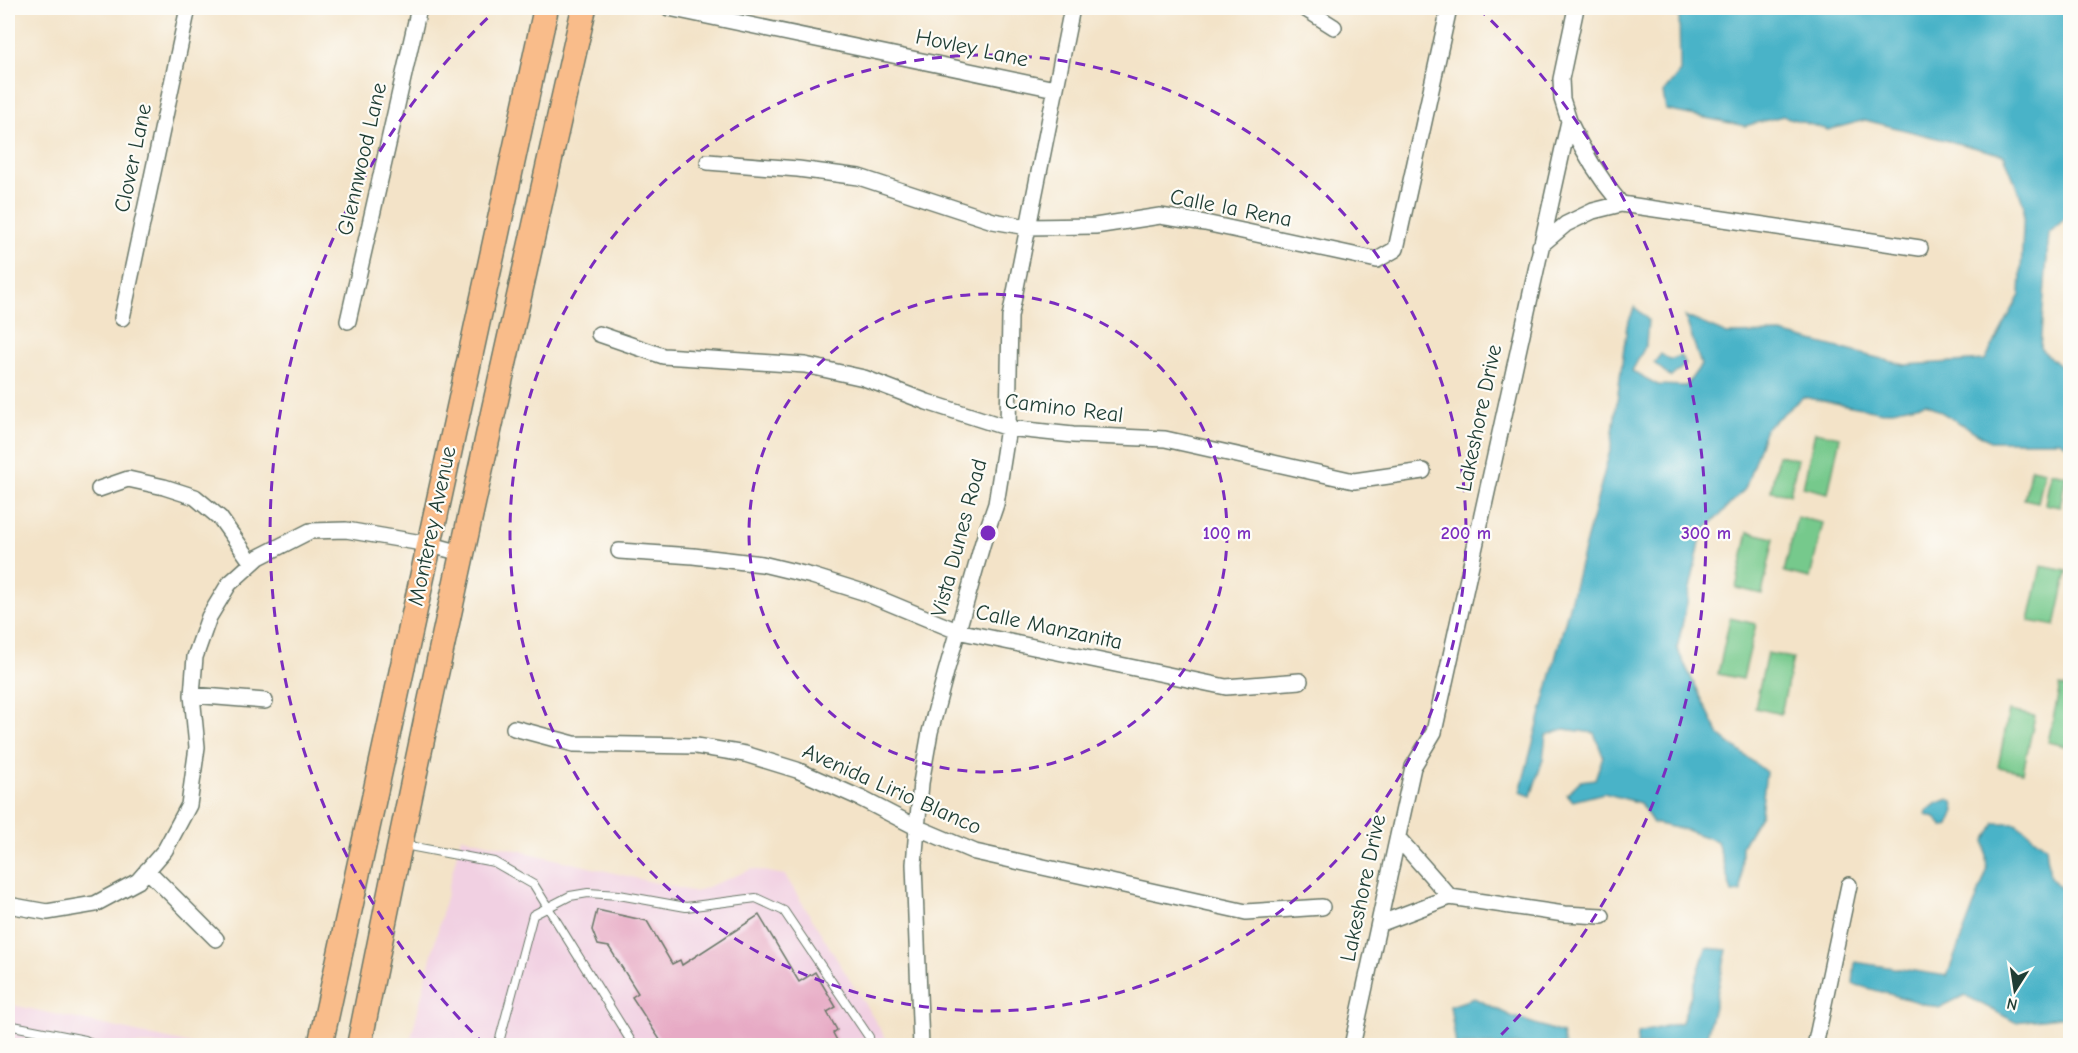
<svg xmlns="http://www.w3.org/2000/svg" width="2078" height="1053" font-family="'Comic Neue',sans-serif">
<rect width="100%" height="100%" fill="#fdfcf7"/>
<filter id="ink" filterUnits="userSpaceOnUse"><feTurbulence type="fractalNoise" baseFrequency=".0167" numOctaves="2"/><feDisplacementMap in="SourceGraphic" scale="12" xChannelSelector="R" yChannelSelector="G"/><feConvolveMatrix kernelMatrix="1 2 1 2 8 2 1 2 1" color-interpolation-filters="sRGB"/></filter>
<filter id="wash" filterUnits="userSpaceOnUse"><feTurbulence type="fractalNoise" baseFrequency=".008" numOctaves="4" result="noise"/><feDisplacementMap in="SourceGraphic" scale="24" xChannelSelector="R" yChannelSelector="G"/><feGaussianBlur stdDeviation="1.35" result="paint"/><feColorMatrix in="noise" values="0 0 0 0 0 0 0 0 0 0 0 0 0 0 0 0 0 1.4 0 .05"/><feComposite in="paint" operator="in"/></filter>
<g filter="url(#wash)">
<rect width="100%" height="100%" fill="#f3e3c8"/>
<!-- built -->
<path fill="#f1d0e2" d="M 461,837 L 695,892 L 752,869 L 785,875 L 890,1045 L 409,1046 Z
M 8,1004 L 196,1045 L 8,1045 Z"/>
<!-- green -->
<path fill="#76c98c" stroke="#4a8360" stroke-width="1.5" d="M 1815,432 L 1840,437 L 1828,493 L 1803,487 Z
M 1778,455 L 1798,459 L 1790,494 L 1771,491 Z
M 2031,468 L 2045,471 L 2038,502 L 2024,499 Z
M 2051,472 L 2066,475 L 2060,507 L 2045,504 Z
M 1797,517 L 1823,523 L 1810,578 L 1784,572 Z
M 1748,532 L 1774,538 L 1762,594 L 1736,588 Z
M 2041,566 L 2067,571 L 2055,626 L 2029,621 Z
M 1730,618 L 1756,624 L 1743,679 L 1718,674 Z
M 1767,653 L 1793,658 L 1781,714 L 1755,708 Z
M 2060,686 L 2070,689 L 2070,747 L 2048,742 Z
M 2009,711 L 2035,716 L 2023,772 L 1998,767 Z"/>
<!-- water -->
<path fill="#4ab3c8" stroke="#34787e" stroke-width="1.5" d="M 1679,8 L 2070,8 L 2070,214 L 2049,233 L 2040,348 L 2070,376 L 2070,447 L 2060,441 L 1990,441 L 1926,403 L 1883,412 L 1803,397 L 1766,428 L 1745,489 L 1702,533 L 1677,649 L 1720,736 L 1766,772 L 1761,814 L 1742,846 L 1741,892 L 1732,893 L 1717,841 L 1686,830 L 1653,823 L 1640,803 L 1604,793 L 1573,801 L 1567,794 L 1580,781 L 1595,779 L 1603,756 L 1594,733 L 1564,729 L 1546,735 L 1543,759 L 1531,796 L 1520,792 L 1611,447 L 1627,325 L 1635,307 L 1648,320 L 1646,345 L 1632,371 L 1658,385 L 1686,386 L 1701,365 L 1685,316 L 1727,334 L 1781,333 L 1905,365 L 1985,360 L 2020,295 L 2024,205 L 2004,155 L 1865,120 L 1828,130 L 1783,116 L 1745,126 L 1666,110 L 1663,93 L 1680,72 Z
M 1661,354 L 1670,360 L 1680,356 L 1686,364 L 1671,377 L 1654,363 Z
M 1949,799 L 1953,802 L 1955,811 L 1949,825 L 1944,827 L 1935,818 L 1926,815 L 1927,811 L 1937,803 Z
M 1995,823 L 2016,823 L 2046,847 L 2050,877 L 2063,891 L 2057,916 L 2070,921 L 2070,1018 L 2068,1016 L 2015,1022 L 1965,995 L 1939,1008 L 1853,984 L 1855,962 L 1947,976 L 1987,871 L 1985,841 Z
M 1706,948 L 1727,950 L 1705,1045 L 1637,1045 L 1638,1033 L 1682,1022 Z
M 1474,998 L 1511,1016 L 1562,1033 L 1565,1045 L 1456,1045 L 1450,1006 Z"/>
<g id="blocks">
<!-- building -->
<path fill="#e7aac5" d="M 597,910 L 647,921 L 672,964 L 680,960 L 682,965 L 759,915 L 799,982 L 815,972 L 836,1007 L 827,1012 L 837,1030 L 833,1033 L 840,1046 L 664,1046 L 632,997 L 638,993 L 609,947 L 598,945 L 592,930 Z"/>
</g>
</g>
<g filter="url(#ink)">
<use href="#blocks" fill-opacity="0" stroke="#697768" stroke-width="1.5"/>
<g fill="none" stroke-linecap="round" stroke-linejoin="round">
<defs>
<path id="lane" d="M 404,845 L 494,862 L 534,885 L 634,1046
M 8,1025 L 85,1040 L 96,1046
M 498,1046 L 533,915 L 570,896 L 588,893 L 619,895 L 686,907 L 756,898 L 784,911 L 869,1037 L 870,1046"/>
<path id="street" d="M 669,8 L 1055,89
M 1304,8 L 1334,27
M 1569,121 C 1583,152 1599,178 1621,204
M 708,162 L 798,169 L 859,177 L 993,221 L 1027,227 L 1095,226 L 1160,216 L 1205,223 L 1377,260 L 1396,249 L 1449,8
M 1540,246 L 1566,224 L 1593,211 L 1621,204 L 1920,248
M 122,318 L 188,8
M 348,321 L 419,8
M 599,334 L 663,356 L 805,365 L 864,378 L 927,402 L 1008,428 L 1073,435 L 1165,439 L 1354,481 L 1423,471
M 99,489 L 128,479 L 164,487 L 195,497 L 220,518 L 252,563
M 619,551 L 693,556 L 762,564 L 812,576 L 863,592 L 957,631 L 1226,687 L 1300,681
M 192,695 L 265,701
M 514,728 L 574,744 L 696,746 L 745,754 L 797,770 L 860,798 L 916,827 L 975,852 L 1246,912 L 1322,907
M 1398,838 L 1450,897
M 147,870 L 216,939
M 8,905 L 47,912 L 95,904 L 138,881 L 165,850 L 189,805 L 197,747 L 192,695 L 195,657 L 209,617 L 229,584 L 259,557 L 310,531 L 346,530 L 428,544 L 461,553
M 1379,924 L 1450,897 L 1564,914 L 1602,916
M 921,1046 L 914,864 L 921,783 L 930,732 L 946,672 L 983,542 L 996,504 L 1008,428 L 1010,317 L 1072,8
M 1352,1046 L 1413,767 L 1434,732 L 1569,121 L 1562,99 L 1561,79 L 1576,8
M 1815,1046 L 1849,885"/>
<path id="primary" d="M 320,1046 L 546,8
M 359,1046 C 428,698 506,353 584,8"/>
</defs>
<!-- lane casing -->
<use href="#lane" stroke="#697768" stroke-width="10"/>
<!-- street casing -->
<use href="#street" stroke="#697768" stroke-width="18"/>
<!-- primary casing -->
<use href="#primary" stroke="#697768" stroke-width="27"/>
<!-- lane -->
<use href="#lane" stroke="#fff" stroke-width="8"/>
<!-- street -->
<use href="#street" stroke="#fff" stroke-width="15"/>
<!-- primary -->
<use href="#primary" stroke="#f9bc8a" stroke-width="24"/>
</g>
</g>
<!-- distance rings -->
<g fill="none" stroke="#7b2cbf" stroke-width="3" stroke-dasharray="10 8">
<circle cx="988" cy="533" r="239"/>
<circle cx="988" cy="533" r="478"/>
<path d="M485 1045A718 718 0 0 1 498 8M1478 8A718 718 0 0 1 1491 1045"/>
</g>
<g text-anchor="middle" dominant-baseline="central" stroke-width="4.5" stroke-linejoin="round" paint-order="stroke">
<!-- street labels -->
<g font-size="22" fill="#1f3d34" stroke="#fdfcf7">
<text transform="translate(972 48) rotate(12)">Hovley Lane</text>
<text transform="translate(133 158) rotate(-78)">Clover Lane</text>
<text transform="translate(362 159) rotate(-77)">Glennwood Lane</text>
<text transform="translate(1231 208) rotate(11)">Calle la Rena</text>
<text transform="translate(1064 408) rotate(7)">Camino Real</text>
<text transform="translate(1479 418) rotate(-78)">Lakeshore Drive</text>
<text transform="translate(432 526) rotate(-78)">Monterey Avenue</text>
<text transform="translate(959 538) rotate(-75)">Vista Dunes Road</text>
<text transform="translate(1049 627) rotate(12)">Calle Manzanita</text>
<text transform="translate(892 789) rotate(24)">Avenida Lirio Blanco</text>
<text transform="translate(1363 888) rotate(-78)">Lakeshore Drive</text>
</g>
</g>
<circle cx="988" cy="533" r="9" fill="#7b2cbf" stroke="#fdfcf7" stroke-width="3"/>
<g font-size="18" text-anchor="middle" font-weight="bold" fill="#7b2cbf" stroke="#fdfcf7" stroke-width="4.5" stroke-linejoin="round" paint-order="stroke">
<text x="1227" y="539">100 m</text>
<text x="1466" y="539">200 m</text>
<text x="1706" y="539">300 m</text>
</g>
<!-- margin -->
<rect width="2078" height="1053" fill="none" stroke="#fdfcf7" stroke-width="30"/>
<!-- north arrow -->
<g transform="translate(2015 990) rotate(192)" stroke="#fdfcf7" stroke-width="4.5" paint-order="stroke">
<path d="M0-4.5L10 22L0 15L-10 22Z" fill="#1f3d34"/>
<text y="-9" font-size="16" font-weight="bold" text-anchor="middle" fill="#1f3d34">N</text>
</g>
</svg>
